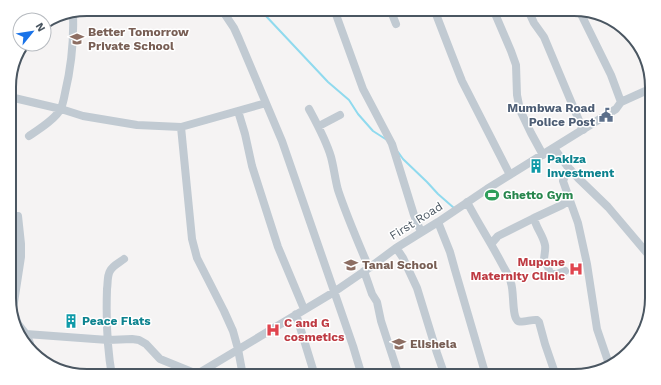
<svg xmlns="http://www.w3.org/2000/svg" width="661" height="385" font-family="'Work Sans',sans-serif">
<rect width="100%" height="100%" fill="#f5f3f3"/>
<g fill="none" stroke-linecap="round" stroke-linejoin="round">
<!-- stream -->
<path stroke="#90daee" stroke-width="2" d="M 256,9 L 265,15 L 328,82 L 349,100 L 358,114 L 373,131 L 387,140
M 398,152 L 403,159 L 427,182 L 438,194 L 454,208"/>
<!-- minor -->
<path stroke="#c1cad2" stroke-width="8" d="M 222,9 L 224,13 L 234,28 L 239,39 L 282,141 L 353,346 L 362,376
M 334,9 L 363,89 L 392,144 L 414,215 L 421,232
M 390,9 L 396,24
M 434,9 L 451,53 L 462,81 L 510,175
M 493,9 L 511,51 L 516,65 L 517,95 L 520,110 L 531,133 L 543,155
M 528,10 L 534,23 L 544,37 L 583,130
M 579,10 L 611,75 L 621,102
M 224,13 L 235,9
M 640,46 L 643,52
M 10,97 L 61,109 L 83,116 L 137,125 L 181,127
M 309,109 C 317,124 326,140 331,157 C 334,168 335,179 338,190 C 347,217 358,242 369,268
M 238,111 L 245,134 L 252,166 L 278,247 L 304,309
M 319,126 L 340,115
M 29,136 C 38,130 57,118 61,108 C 63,104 64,98 65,93 C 71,68 74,41 73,14
M 554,148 L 567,166 L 578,178 L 608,207 L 652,259
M 571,170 L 565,176 L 563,181 L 578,223 L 587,264 L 597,329 L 610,367
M 467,202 C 478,223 491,243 502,264 C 505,270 510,277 511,283 C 514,291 512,315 517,320 C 520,324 532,319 537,320 L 539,322 L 545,344 L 556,376
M 18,216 L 21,244 L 21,257 L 13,309 L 18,324 L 26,334 L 30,343 L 31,350
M 534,218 C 536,228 543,235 545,245 C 546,249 544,256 544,260 L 548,267 L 550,274 L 557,274 L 565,271
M 438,222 L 450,252 L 455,270 L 486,376
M 491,244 L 498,236 L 534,218 L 562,205 L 570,200
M 396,248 L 399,252 L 403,258 L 417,288 L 437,353 L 445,376
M 364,271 L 372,294 L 377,302 L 381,321 L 399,376
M 296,314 L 315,376
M 26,334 L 108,340 L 132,339 L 139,340 L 146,344 L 160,359 L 197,374
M 112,376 C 107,348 106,318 107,289 C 108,283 107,276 110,271 C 113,265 119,263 124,259
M 194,376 L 334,292 L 369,268 L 396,248 L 438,222 L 487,189 L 616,109 L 621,102 L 652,88
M 243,376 L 238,349 L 233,331 L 224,311 L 197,258 L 192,239 L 181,127 L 266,103"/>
</g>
<!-- icons -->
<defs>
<symbol id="school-bare" viewBox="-9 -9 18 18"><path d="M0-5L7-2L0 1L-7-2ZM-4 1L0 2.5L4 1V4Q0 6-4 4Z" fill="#8d6e63" stroke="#fff" stroke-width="2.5" paint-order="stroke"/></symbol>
<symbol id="civic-bare" viewBox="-9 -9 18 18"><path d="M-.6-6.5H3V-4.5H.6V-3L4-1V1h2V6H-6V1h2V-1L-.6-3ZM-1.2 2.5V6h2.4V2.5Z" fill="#5c6f8a" stroke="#fff" stroke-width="2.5" paint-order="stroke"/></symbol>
<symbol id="building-bare" viewBox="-9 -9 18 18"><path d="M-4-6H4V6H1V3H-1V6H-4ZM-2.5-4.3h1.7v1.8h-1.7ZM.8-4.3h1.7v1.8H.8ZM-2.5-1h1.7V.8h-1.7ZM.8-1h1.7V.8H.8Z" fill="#0f9aa8" stroke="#fff" stroke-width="2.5" paint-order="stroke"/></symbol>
<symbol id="stadium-bare" viewBox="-9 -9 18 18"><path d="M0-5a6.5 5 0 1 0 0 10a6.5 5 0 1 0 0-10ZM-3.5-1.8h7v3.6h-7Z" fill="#2e9e5b" stroke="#fff" stroke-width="2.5" paint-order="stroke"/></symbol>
<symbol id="hospital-bare" viewBox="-9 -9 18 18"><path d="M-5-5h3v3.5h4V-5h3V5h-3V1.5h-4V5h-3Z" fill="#e0444e" stroke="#fff" stroke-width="2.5" paint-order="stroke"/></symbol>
</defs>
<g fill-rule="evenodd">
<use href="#school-bare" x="67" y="29" width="20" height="20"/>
<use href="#civic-bare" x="596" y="105" width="20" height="20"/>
<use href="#building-bare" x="526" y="156" width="20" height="20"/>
<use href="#stadium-bare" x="482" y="185" width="20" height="20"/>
<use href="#school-bare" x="341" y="255" width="20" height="20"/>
<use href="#hospital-bare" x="566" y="259" width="20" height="20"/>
<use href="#building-bare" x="61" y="311" width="20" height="20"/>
<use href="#hospital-bare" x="263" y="320" width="20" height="20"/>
<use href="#school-bare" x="389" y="334" width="20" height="20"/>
</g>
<g text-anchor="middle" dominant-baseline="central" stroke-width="3" stroke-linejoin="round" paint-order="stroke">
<!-- education labels -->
<g font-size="12" font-weight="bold" fill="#785e54" stroke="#fff" text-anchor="start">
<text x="88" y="32">Better Tomorrow<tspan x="88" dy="14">Private School</tspan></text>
<text x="362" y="265">Tanai School</text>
<text x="410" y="344">Elishela</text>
</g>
<!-- service labels -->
<g font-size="12" font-weight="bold" fill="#4e5e75" stroke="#fff" text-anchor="end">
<text x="595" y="108">Mumbwa Road<tspan x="595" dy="14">Police Post</tspan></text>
</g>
<!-- culture labels -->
<g font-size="12" font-weight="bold" fill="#0d838f" stroke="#fff" text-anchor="start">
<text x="547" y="159">Pakiza<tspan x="547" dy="14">Investment</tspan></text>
<text x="82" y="321">Peace Flats</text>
</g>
<!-- leisure labels -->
<g font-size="12" font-weight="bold" fill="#27864d" stroke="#fff" text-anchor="start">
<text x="503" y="195">Ghetto Gym</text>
</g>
<!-- street labels -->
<g font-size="12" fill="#4a5661" stroke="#fff">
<text transform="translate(416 221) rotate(-32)">First Road</text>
</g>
<!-- health labels -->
<g font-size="12" font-weight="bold" fill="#be3a42" stroke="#fff" text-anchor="end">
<text x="565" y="262">Mupone<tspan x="565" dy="14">Maternity Clinic</tspan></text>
<text x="284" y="323" text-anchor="start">C and G<tspan x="284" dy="14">cosmetics</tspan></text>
</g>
</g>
<!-- crop -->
<path d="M0 0H661V385H0ZM87 16H574A71 71 0 0 1 645 87V298A71 71 0 0 1 574 369H87A71 71 0 0 1 16 298V87A71 71 0 0 1 87 16Z" fill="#fff" fill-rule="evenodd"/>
<path fill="none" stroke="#4a5661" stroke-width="2" d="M87 16H574A71 71 0 0 1 645 87V298A71 71 0 0 1 574 369H87A71 71 0 0 1 16 298V87A71 71 0 0 1 87 16Z"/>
<!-- north arrow -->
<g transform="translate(32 32) rotate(60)"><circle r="19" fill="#ffffff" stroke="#b7bbc0"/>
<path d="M0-3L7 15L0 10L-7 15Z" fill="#1a73e8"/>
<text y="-6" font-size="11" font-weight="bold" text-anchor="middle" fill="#4a5661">N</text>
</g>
</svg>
